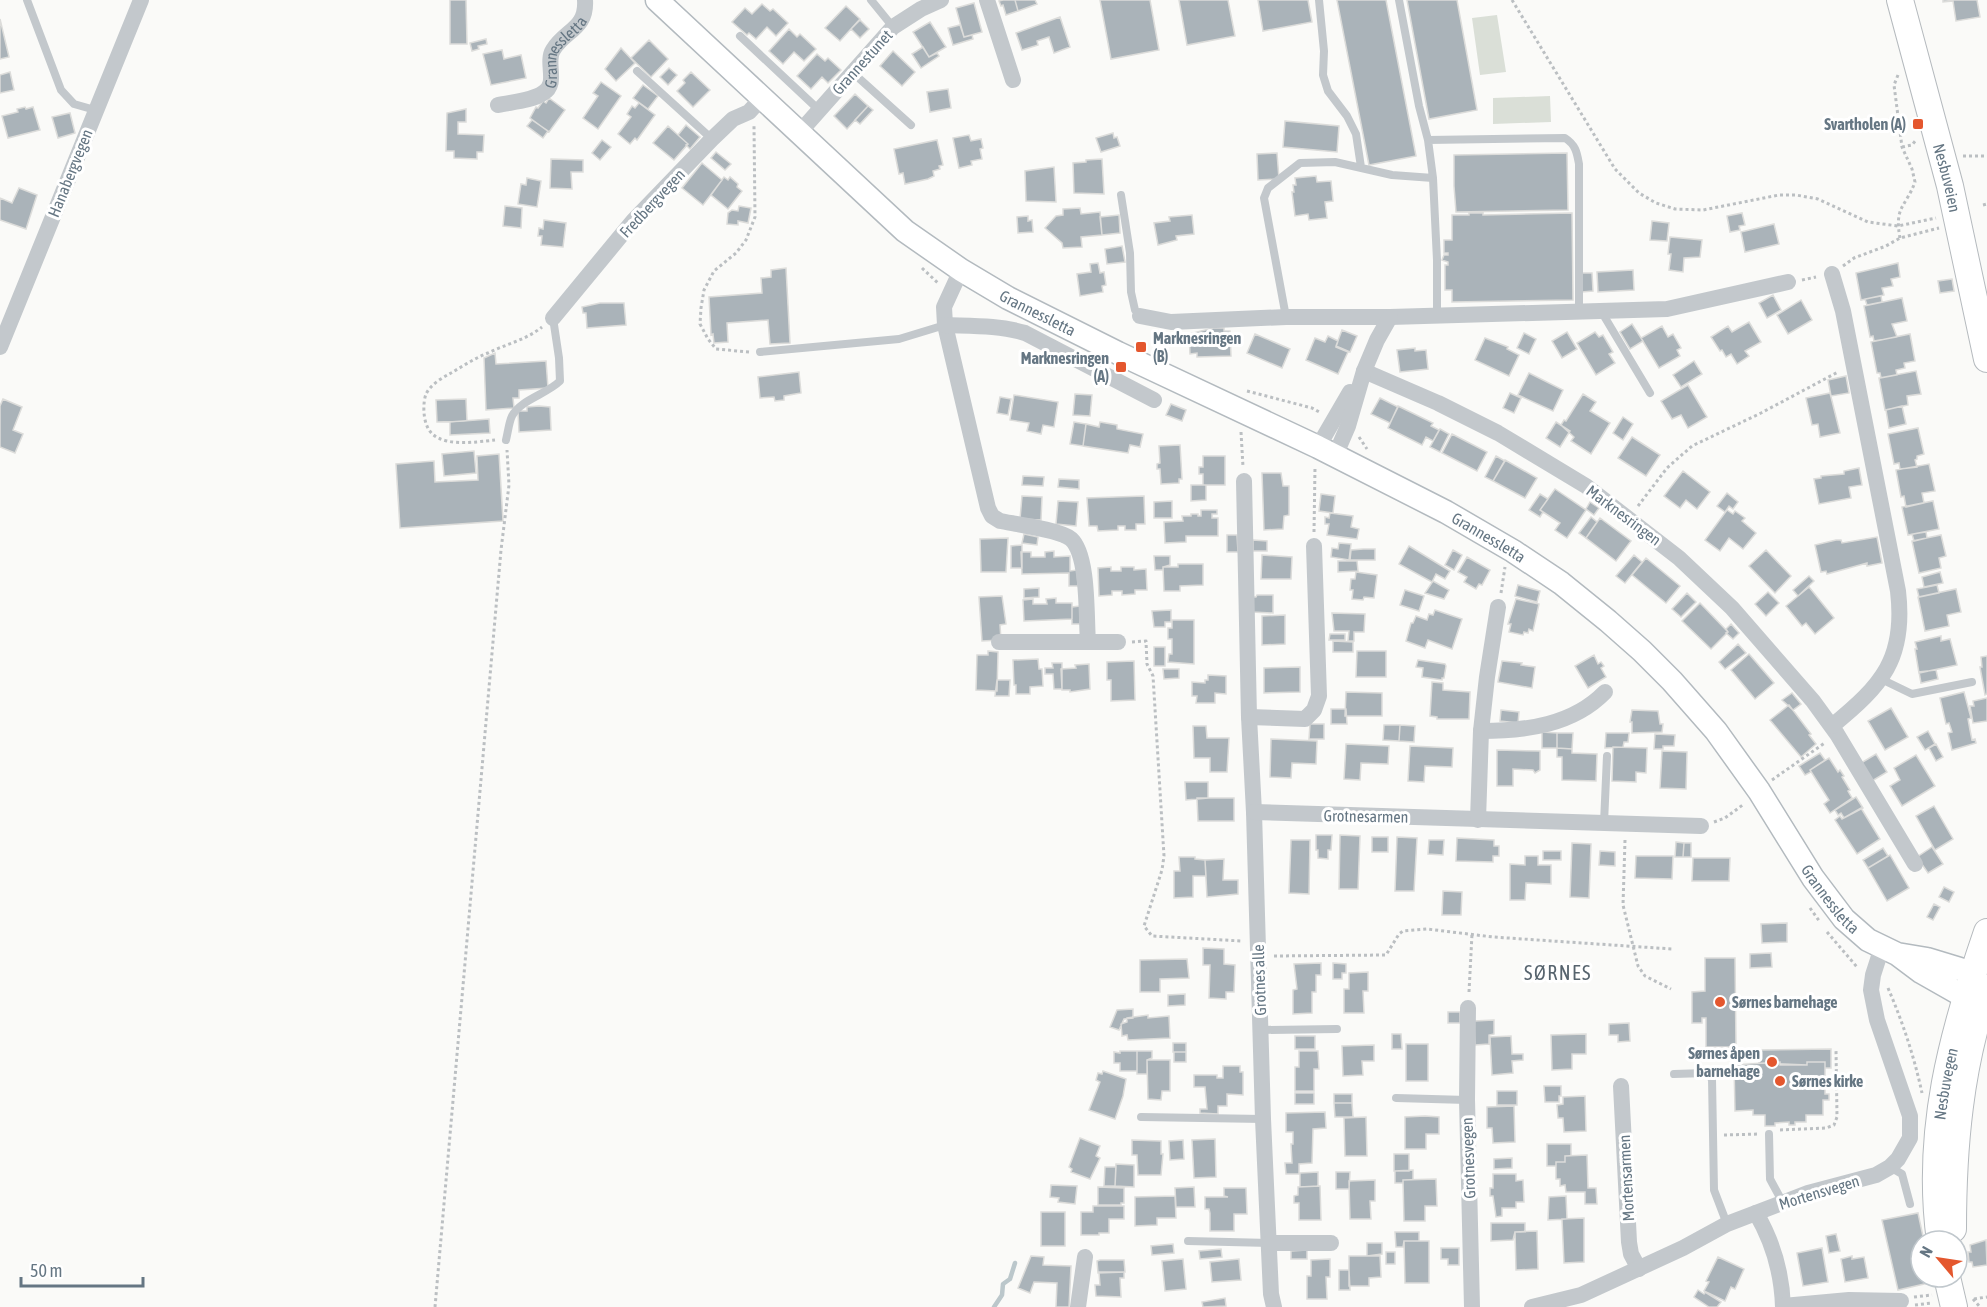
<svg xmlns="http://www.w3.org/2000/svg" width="1987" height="1307" font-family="'Asap Condensed',sans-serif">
<rect width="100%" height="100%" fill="#fafaf8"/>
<!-- green -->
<path fill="#dadfd7" d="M 1497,15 L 1506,72 L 1480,75 L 1472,18 Z
M 1550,96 L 1551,122 L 1493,124 L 1493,98 Z"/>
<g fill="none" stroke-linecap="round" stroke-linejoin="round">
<!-- stream -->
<path stroke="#bbc7cb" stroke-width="4.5" d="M 994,1307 L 1002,1295 L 1003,1284 L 1010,1279 L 1015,1263"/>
</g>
<!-- building -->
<path fill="#aab3b9" stroke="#dcdcda" stroke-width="1.5" d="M 450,0 L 466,0 L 467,44 L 450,44 Z
M 1003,0 L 1015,0 L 1018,11 L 1006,15 L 1003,5 L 1001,6 L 999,1 Z
M 1015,0 L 1035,0 L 1037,4 L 1018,11 Z
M 1100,0 L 1150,0 L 1159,50 L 1111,59 Z
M 1179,0 L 1228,0 L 1235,36 L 1187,45 Z
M 1258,0 L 1308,0 L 1312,22 L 1263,31 Z
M 1337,0 L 1386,0 L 1416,156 L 1369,165 Z
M 1407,0 L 1457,0 L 1477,110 L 1429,119 Z
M 1943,0 L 1977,0 L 1980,17 L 1956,21 L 1953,1 L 1943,2 Z
M 974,3 L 982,32 L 964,37 L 956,8 Z
M 762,4 L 770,11 L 773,9 L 788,23 L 776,36 L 767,27 L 756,39 L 749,33 L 747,35 L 732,22 L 745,8 L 752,14 Z
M 846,6 L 860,19 L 840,41 L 825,28 Z
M 1060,17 L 1070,47 L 1054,53 L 1049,37 L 1037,41 L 1038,45 L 1022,50 L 1016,33 Z
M 0,19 L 9,57 L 0,59 Z
M 860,20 L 869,29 L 860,38 L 851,29 Z
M 930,22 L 946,47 L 929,57 L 913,32 Z
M 960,25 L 964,37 L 972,35 L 973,39 L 953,45 L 948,28 Z
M 789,29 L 797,37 L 800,34 L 816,49 L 804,61 L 794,52 L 783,64 L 769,51 Z
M 486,39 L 487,44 L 478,46 L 479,49 L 472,51 L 470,43 Z
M 649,40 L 668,59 L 651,77 L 631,58 Z
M 923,47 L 929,57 L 937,53 L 939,56 L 921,68 L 912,54 Z
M 621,48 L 635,63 L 616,81 L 605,69 Z
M 502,50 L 504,59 L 521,55 L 526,78 L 491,85 L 483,54 Z
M 893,51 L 915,72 L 902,86 L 880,66 Z
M 817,54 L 825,61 L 828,58 L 841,70 L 828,83 L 822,77 L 811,89 L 797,76 Z
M 669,68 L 677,75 L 668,85 L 660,77 Z
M 10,72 L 14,90 L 0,93 L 0,75 Z
M 691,72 L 710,90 L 693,107 L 677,91 L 685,83 L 683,80 Z
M 601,82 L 621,96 L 598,129 L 583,118 L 598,96 L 593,93 Z
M 643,85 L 658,96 L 648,109 L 633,98 Z
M 948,89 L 951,108 L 930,112 L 927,92 Z
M 855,94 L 868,106 L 847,129 L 834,116 Z
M 549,98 L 565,110 L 549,132 L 530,118 L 536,107 L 538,108 L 543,101 L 546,103 Z
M 639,103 L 655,115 L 637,140 L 635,138 L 630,144 L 618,134 L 631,117 L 627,114 L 632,106 L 635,108 Z
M 867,105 L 873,110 L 860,124 L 855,120 L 868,106 Z
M 25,107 L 26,109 L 33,107 L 40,130 L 8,138 L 2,116 L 18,112 L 17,109 Z
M 466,109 L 466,122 L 458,122 L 458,134 L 484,135 L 483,152 L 477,152 L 477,159 L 454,158 L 454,151 L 446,151 L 447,113 Z
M 70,113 L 75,133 L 58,138 L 52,117 Z
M 532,120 L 548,131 L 543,138 L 527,126 Z
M 1285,121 L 1339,126 L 1337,152 L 1283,147 Z
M 686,125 L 700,137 L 690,149 L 686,145 L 688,144 L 678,135 Z
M 668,126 L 688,144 L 674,160 L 653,143 Z
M 1113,133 L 1114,138 L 1117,137 L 1120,146 L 1101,152 L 1096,138 Z
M 969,135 L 971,141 L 981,139 L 983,148 L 980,149 L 982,159 L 971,161 L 972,165 L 959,168 L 953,138 Z
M 602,140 L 611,147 L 600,160 L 592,153 Z
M 937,140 L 943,165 L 939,166 L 940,169 L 933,171 L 934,176 L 928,179 L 905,184 L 903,173 L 899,174 L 894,149 Z
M 716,152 L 731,164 L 725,170 L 711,158 Z
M 1277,153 L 1279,179 L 1258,180 L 1257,154 Z
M 1567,153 L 1568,210 L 1456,212 L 1454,186 L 1454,155 Z
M 551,159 L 583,160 L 583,172 L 571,172 L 572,189 L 550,188 Z
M 1102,159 L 1104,194 L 1074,193 L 1073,163 L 1086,162 L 1086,160 Z
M 702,163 L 722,180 L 703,205 L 682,188 Z
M 1054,167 L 1056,202 L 1026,201 L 1025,171 Z
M 1316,176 L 1317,182 L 1331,181 L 1333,201 L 1325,202 L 1327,218 L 1309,220 L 1308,214 L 1295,216 L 1292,192 L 1294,192 L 1293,185 L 1296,185 L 1295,178 Z
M 724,177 L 728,180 L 730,177 L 738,184 L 737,187 L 742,191 L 728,209 L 711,195 Z
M 527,178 L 541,181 L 537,207 L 518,204 L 521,184 L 526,185 Z
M 19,188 L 37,195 L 26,229 L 0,220 L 0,198 L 12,203 Z
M 505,206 L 522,208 L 521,228 L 503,226 Z
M 739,206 L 751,208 L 748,223 L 738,221 L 738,225 L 727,224 L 728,213 L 732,210 L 738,211 Z
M 1080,208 L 1081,214 L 1100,212 L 1102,235 L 1081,237 L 1082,247 L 1063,248 L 1062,243 L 1045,228 L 1056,216 L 1063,215 L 1063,209 Z
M 1469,213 L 1483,213 L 1483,215 L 1572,213 L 1573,300 L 1452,302 L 1452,290 L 1445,290 L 1445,265 L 1448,265 L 1448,262 L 1442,260 L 1444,255 L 1448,255 L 1448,253 L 1444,253 L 1444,240 L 1452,240 L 1452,215 L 1469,215 Z
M 1742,213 L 1745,225 L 1739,226 L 1740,230 L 1730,232 L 1727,216 Z
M 1119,215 L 1120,233 L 1102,235 L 1100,217 Z
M 1192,215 L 1194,234 L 1176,236 L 1177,240 L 1158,245 L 1154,223 L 1170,221 L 1169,217 Z
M 1028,216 L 1028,221 L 1032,220 L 1033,232 L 1018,233 L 1017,217 Z
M 544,220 L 566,223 L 563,247 L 541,245 L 542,236 L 538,236 L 539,228 L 543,229 Z
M 1652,221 L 1669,223 L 1667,241 L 1650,240 Z
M 1774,224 L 1779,244 L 1745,252 L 1741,232 Z
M 1670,237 L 1702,240 L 1700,257 L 1684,258 L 1683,272 L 1669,270 L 1671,254 L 1668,254 Z
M 1122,246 L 1125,262 L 1107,264 L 1105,249 Z
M 1098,263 L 1100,273 L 1104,272 L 1106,285 L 1102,286 L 1103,292 L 1080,296 L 1077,274 L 1091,272 L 1090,264 Z
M 1898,263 L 1900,277 L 1891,279 L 1893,286 L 1882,288 L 1884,295 L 1861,300 L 1856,273 Z
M 786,268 L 790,343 L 770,344 L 768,320 L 727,323 L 728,342 L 714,343 L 713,334 L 711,335 L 709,297 L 762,293 L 761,278 L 771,277 L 771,270 Z
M 1633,270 L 1634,290 L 1598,292 L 1597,272 Z
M 1581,273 L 1592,273 L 1593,291 L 1582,292 Z
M 1952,279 L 1954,291 L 1940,293 L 1938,281 Z
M 1773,295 L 1781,310 L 1767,318 L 1759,303 Z
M 1881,296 L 1882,302 L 1867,305 L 1865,299 Z
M 1902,298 L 1907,321 L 1892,324 L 1897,337 L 1874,341 L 1873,336 L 1870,337 L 1864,306 Z
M 1801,300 L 1812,320 L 1788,334 L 1777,315 Z
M 600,303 L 624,303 L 626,325 L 587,328 L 586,313 L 583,313 L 582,307 Z
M 1749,322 L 1761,342 L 1745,351 L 1749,356 L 1737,364 L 1731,354 L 1726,357 L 1722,350 L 1720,351 L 1711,337 L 1728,326 L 1732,332 Z
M 1632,324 L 1643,341 L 1630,349 L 1620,332 Z
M 1662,326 L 1668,337 L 1673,334 L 1681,348 L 1677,350 L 1680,356 L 1659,368 L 1641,338 Z
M 1213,328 L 1224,328 L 1224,331 L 1230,331 L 1231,356 L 1197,357 L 1197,353 L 1190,354 L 1189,334 Z
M 1342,330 L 1357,336 L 1350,352 L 1336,346 Z
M 1567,332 L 1577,349 L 1562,358 L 1552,341 Z
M 1595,332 L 1599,337 L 1603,335 L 1613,352 L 1609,354 L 1615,363 L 1596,375 L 1577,343 Z
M 1524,333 L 1536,339 L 1529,354 L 1517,348 Z
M 1255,334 L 1290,349 L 1282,368 L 1247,353 Z
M 1910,334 L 1915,361 L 1904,363 L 1905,368 L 1896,370 L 1897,375 L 1881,378 L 1880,373 L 1877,373 L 1871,342 Z
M 1328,336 L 1338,341 L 1336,347 L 1348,352 L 1338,374 L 1306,360 L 1315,338 L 1325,342 Z
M 1485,338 L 1508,347 L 1507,349 L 1519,355 L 1509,376 L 1475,360 Z
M 1415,348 L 1415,351 L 1426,350 L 1428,369 L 1400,372 L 1397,350 Z
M 495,353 L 496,364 L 546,361 L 548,388 L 519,390 L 519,398 L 513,398 L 514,408 L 486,410 L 484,358 Z
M 1694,361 L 1702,374 L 1681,387 L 1673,375 Z
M 1916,371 L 1921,394 L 1907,396 L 1908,405 L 1885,410 L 1879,378 Z
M 799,372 L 801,393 L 784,396 L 784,400 L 775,401 L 774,397 L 760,398 L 758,377 Z
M 1529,373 L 1563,390 L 1553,411 L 1518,395 Z
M 1846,376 L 1849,393 L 1831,396 L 1828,380 Z
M 1688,385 L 1707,417 L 1688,428 L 1681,415 L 1672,419 L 1661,401 Z
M 1510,393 L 1521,398 L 1514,413 L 1503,408 Z
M 1830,393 L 1840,433 L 1820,437 L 1818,424 L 1812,425 L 1806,398 Z
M 1075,394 L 1092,395 L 1090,416 L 1073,415 Z
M 1583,394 L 1596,402 L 1590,411 L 1610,423 L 1591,454 L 1571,441 L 1574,437 L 1561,425 L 1564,420 L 1566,421 Z
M 1014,395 L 1058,402 L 1054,427 L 1043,425 L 1041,434 L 1027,431 L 1029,423 L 1010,420 Z
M 1000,397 L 1011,399 L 1008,415 L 997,413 Z
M 1380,398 L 1398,407 L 1390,423 L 1371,414 Z
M 3,399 L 22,407 L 13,430 L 23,434 L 15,453 L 0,447 L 0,406 Z
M 466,399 L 467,421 L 437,422 L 436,400 Z
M 1171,404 L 1186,410 L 1182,421 L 1166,415 Z
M 539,406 L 550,407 L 551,430 L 519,432 L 518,411 L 527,411 L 527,407 Z
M 1398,406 L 1433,423 L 1431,426 L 1439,430 L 1433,441 L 1426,437 L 1422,445 L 1388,428 Z
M 1902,406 L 1906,424 L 1889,428 L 1886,410 Z
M 1623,417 L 1633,424 L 1623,440 L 1613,433 Z
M 489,419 L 490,433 L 450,435 L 450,422 Z
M 1074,422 L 1086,424 L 1083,446 L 1070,444 Z
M 1100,422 L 1117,425 L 1117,429 L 1143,434 L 1140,447 L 1130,445 L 1128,453 L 1083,446 L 1086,424 L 1099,427 Z
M 1556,422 L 1570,431 L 1560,447 L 1546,438 Z
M 1918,428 L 1924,454 L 1917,456 L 1917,459 L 1915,460 L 1917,467 L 1900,469 L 1899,463 L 1894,464 L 1888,434 Z
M 1440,429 L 1449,434 L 1440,452 L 1430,447 Z
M 1452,434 L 1487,452 L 1477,471 L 1442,453 Z
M 1632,437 L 1660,455 L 1646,476 L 1618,458 Z
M 1180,445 L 1182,479 L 1179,479 L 1179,483 L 1161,484 L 1160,469 L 1157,469 L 1157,464 L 1160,463 L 1159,446 Z
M 474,451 L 476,473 L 444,476 L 442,454 Z
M 499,454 L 503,521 L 400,528 L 396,464 L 434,461 L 435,482 L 478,480 L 477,456 Z
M 1203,456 L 1225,456 L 1225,485 L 1203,485 L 1203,474 L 1199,474 L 1199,467 L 1203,467 Z
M 1496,456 L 1505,461 L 1493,481 L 1485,477 Z
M 1505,460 L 1537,478 L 1525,498 L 1493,481 Z
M 1929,464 L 1935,491 L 1922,493 L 1924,503 L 1906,507 L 1904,496 L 1901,497 L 1896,470 Z
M 1859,468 L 1862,485 L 1849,487 L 1851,498 L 1819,504 L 1814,479 L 1821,478 L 1821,476 L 1844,474 L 1844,471 Z
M 1683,471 L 1710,492 L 1697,509 L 1686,500 L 1680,508 L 1664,496 Z
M 1262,473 L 1281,473 L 1283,486 L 1289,486 L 1289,515 L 1284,516 L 1283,529 L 1264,530 Z
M 1023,476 L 1044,477 L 1043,486 L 1022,485 Z
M 1059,479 L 1079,480 L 1079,489 L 1058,487 Z
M 1191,485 L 1206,485 L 1206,500 L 1191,501 Z
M 1555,489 L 1586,510 L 1567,538 L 1555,530 L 1560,523 L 1540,510 Z
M 1727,493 L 1738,502 L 1733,509 L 1729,506 L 1725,512 L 1717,506 Z
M 1321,494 L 1335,496 L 1333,513 L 1319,511 Z
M 1540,494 L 1548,499 L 1540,510 L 1543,512 L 1540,517 L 1529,510 Z
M 1022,496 L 1042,497 L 1041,520 L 1020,519 Z
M 1144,496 L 1145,524 L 1136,524 L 1136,530 L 1125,530 L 1125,526 L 1118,526 L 1118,530 L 1098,531 L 1097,526 L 1089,526 L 1087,498 Z
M 1058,501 L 1078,502 L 1076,526 L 1056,524 Z
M 1172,501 L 1172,518 L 1154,518 L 1154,502 Z
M 1933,501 L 1939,529 L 1908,535 L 1902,507 Z
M 1590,502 L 1599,508 L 1594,515 L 1586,509 Z
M 1201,510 L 1217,510 L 1217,514 L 1212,514 L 1212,518 L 1218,518 L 1218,536 L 1186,536 L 1186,542 L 1165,543 L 1164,522 L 1183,521 L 1182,516 L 1191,516 L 1191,514 L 1198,514 L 1198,516 L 1201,516 Z
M 1727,510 L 1733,514 L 1735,511 L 1745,518 L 1742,521 L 1756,533 L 1743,549 L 1729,538 L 1720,551 L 1705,540 Z
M 1330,513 L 1353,516 L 1351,527 L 1359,529 L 1357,539 L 1327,535 L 1329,524 L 1325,524 L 1325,517 L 1329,518 Z
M 1591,517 L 1597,522 L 1586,538 L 1579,533 Z
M 1600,518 L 1631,541 L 1616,561 L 1586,538 Z
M 1926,532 L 1927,538 L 1914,541 L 1912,534 Z
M 1024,534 L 1038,537 L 1037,545 L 1022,543 Z
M 1227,535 L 1237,535 L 1238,552 L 1227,552 Z
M 1941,535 L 1946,556 L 1939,558 L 1941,568 L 1919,573 L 1912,541 Z
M 1877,537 L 1882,563 L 1867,566 L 1867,563 L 1827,574 L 1826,571 L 1821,572 L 1815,545 L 1836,540 L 1841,540 L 1842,543 Z
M 1008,538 L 1006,572 L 981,572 L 980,539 Z
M 1253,540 L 1267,541 L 1267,551 L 1253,551 Z
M 1339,543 L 1351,544 L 1349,560 L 1331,557 L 1332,548 L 1338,549 Z
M 1022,545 L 1022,568 L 1011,568 L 1011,546 Z
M 1409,546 L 1450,571 L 1445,579 L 1436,574 L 1432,582 L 1399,564 Z
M 1363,549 L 1375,549 L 1375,560 L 1350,560 L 1351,550 Z
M 1453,550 L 1462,555 L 1454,570 L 1445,565 Z
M 1766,550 L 1791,576 L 1775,593 L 1749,566 Z
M 1054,551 L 1054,557 L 1070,556 L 1070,571 L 1077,570 L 1078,586 L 1069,586 L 1069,573 L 1022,574 L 1021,552 L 1031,552 L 1031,557 L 1045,557 L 1045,552 Z
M 1262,555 L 1292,557 L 1291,579 L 1261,579 Z
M 1634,555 L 1642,562 L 1625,583 L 1616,576 Z
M 1154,556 L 1170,556 L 1170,565 L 1163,567 L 1163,570 L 1155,570 Z
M 1467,557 L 1490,570 L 1482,585 L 1479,584 L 1476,589 L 1464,582 L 1467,577 L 1458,572 Z
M 1646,558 L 1680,586 L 1666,603 L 1632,575 Z
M 1338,561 L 1357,561 L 1358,571 L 1338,572 Z
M 1178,564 L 1203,564 L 1203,585 L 1180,586 L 1180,591 L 1164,591 L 1163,567 L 1178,567 Z
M 1111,567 L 1111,571 L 1121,571 L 1121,567 L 1134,567 L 1134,570 L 1146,569 L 1147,590 L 1135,590 L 1135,594 L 1122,595 L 1122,591 L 1112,591 L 1112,595 L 1099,596 L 1098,568 Z
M 1356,572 L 1377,575 L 1374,598 L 1364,597 L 1363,600 L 1352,599 L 1353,590 L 1350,590 L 1351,579 L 1355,579 Z
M 1940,572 L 1943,583 L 1924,587 L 1922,577 Z
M 1809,576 L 1814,581 L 1798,596 L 1793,590 Z
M 1433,581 L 1449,590 L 1444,599 L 1425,593 Z
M 1518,585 L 1540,591 L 1537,602 L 1515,596 Z
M 1937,585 L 1939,593 L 1919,597 L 1917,589 Z
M 1809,587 L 1834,618 L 1815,634 L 1806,623 L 1802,626 L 1786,606 Z
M 1039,588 L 1039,597 L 1024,598 L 1024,589 Z
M 1956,589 L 1961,612 L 1947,615 L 1949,626 L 1925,631 L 1918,597 Z
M 1405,590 L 1424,596 L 1419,611 L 1400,605 Z
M 1768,592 L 1779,603 L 1766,616 L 1755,604 Z
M 1687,593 L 1696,602 L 1681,617 L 1672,609 Z
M 1257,595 L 1273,595 L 1273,613 L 1252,612 L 1252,597 L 1256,597 Z
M 1002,596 L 1006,624 L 1000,625 L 1001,640 L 982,641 L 979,597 Z
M 1056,598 L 1056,603 L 1072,603 L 1072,619 L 1024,621 L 1023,600 L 1033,599 L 1033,604 L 1047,604 L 1046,599 Z
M 1516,599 L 1539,604 L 1533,631 L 1529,629 L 1528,633 L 1524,632 L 1523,635 L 1509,632 L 1511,624 L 1508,624 Z
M 1700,603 L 1728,632 L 1711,649 L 1682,621 Z
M 1080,606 L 1080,624 L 1072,624 L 1072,607 Z
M 1171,610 L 1171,622 L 1165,622 L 1165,627 L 1154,627 L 1152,611 Z
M 1435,610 L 1462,619 L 1452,649 L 1428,640 L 1425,648 L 1406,641 L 1411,623 L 1413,623 L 1416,616 L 1427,620 L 1429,614 L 1433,615 Z
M 1332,613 L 1365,614 L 1364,632 L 1354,632 L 1354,641 L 1348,641 L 1349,631 L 1334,631 Z
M 1285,615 L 1285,644 L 1262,645 L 1262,616 Z
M 1172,620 L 1194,620 L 1194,664 L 1168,662 L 1169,654 L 1172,654 L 1172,639 L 1168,639 L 1168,628 L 1172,628 Z
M 1731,624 L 1739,633 L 1733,639 L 1726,633 L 1728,632 L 1726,629 Z
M 1330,634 L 1345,634 L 1345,640 L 1329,640 Z
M 1941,636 L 1941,641 L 1950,639 L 1957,665 L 1919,673 L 1915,649 L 1917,649 L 1915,642 Z
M 1333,641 L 1353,642 L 1353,652 L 1333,652 Z
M 1738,644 L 1746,653 L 1725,669 L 1719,662 Z
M 1154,647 L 1165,647 L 1165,666 L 1154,666 Z
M 988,651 L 998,652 L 997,691 L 976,690 L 977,655 L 988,655 Z
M 1357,651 L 1386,651 L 1386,677 L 1356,677 Z
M 1749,654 L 1774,683 L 1755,699 L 1731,670 Z
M 1594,655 L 1598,664 L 1601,662 L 1604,666 L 1601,668 L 1606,677 L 1588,688 L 1575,666 Z
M 1987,656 L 1987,694 L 1985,695 L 1980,667 L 1982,667 L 1981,657 Z
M 1038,659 L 1039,669 L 1042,669 L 1043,686 L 1030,687 L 1030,694 L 1016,694 L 1016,685 L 1014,685 L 1013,660 Z
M 1418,660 L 1445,664 L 1446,666 L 1444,678 L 1442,678 L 1442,680 L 1422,677 L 1423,668 L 1416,667 Z
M 1134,661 L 1135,700 L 1111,701 L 1111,680 L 1107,680 L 1107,662 Z
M 1502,661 L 1522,663 L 1521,665 L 1535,667 L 1532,688 L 1498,682 Z
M 1052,663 L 1062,663 L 1062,689 L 1054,689 L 1053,674 L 1045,674 L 1045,668 L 1053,668 Z
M 1089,664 L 1090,689 L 1070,692 L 1070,690 L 1062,690 L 1061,669 L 1076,668 L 1075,665 Z
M 1300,667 L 1300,692 L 1264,693 L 1264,668 Z
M 1163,669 L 1179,669 L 1179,678 L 1164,679 Z
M 1936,670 L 1938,679 L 1921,683 L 1919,672 Z
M 1208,675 L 1226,676 L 1226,694 L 1215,693 L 1215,703 L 1196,703 L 1197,696 L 1192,696 L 1192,682 L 1205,683 L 1205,680 L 1208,680 Z
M 997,680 L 1010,680 L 1009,696 L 995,696 Z
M 1432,682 L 1443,683 L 1443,690 L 1470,692 L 1469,719 L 1437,719 L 1437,717 L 1430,716 Z
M 1346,692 L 1382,693 L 1382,716 L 1345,716 Z
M 1964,692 L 1971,718 L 1968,719 L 1970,730 L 1972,740 L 1975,739 L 1976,743 L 1952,750 L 1948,733 L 1952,732 L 1949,723 L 1946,724 L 1940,698 Z
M 1792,693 L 1801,704 L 1793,710 L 1782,700 Z
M 1987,698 L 1987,721 L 1973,723 L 1970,706 L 1974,706 L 1973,701 Z
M 1789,705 L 1811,734 L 1809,735 L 1816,744 L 1801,757 L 1770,720 Z
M 1891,708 L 1908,737 L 1885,750 L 1868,721 Z
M 1331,709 L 1346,709 L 1347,724 L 1331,724 Z
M 1501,710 L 1519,712 L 1518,723 L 1500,721 Z
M 1632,710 L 1658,711 L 1660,724 L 1663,724 L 1662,732 L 1632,733 L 1632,722 L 1630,722 Z
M 1310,724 L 1324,724 L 1324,739 L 1309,739 Z
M 1384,725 L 1400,725 L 1399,741 L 1383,740 Z
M 1400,725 L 1415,726 L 1414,742 L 1399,741 Z
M 1193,726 L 1206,726 L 1207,738 L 1229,738 L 1227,772 L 1210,772 L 1210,758 L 1194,758 Z
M 1928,731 L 1935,744 L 1925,750 L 1917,737 Z
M 1542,732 L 1557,733 L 1557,748 L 1542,748 Z
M 1557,733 L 1573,733 L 1572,749 L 1557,748 Z
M 1606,733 L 1629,733 L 1628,742 L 1624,742 L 1623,747 L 1605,748 Z
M 1655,734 L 1675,735 L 1674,746 L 1663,746 L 1663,749 L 1654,749 Z
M 1271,739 L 1317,741 L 1316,764 L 1292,763 L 1291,778 L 1270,777 Z
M 1346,744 L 1389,746 L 1388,764 L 1361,763 L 1360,780 L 1344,779 Z
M 1936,744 L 1943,757 L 1936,761 L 1929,748 Z
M 1410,746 L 1453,748 L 1452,767 L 1425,766 L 1424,782 L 1408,781 Z
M 1613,747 L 1647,748 L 1646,773 L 1636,772 L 1636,782 L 1612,781 Z
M 1557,748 L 1572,749 L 1572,753 L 1597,754 L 1596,781 L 1562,780 L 1562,757 L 1557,757 Z
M 1497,750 L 1540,751 L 1540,770 L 1535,773 L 1533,770 L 1513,769 L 1513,786 L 1497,786 Z
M 1662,751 L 1687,752 L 1686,789 L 1660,788 Z
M 1820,753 L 1825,760 L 1810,770 L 1811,772 L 1805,775 L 1799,766 Z
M 1876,754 L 1887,772 L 1872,781 L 1861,763 Z
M 1916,755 L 1935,786 L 1902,806 L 1890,786 L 1900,780 L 1894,768 Z
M 1829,758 L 1838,772 L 1840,770 L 1844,776 L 1842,777 L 1850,790 L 1848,791 L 1852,798 L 1830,813 L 1824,804 L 1829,800 L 1810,770 Z
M 1185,782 L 1208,782 L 1208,798 L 1186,800 Z
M 1856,797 L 1863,808 L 1844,818 L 1841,813 L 1838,815 L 1835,810 Z
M 1197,798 L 1234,798 L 1234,821 L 1198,821 Z
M 1934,806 L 1953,839 L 1935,850 L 1916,816 Z
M 1861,808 L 1880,839 L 1857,854 L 1835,820 L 1840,816 L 1842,819 Z
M 1316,835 L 1332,835 L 1331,850 L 1328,850 L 1328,859 L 1318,858 L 1318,850 L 1316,850 Z
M 1340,835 L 1360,836 L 1358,889 L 1339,889 Z
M 1372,837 L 1388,837 L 1388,852 L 1372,852 Z
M 1397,837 L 1417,838 L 1414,891 L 1395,891 Z
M 1457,838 L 1494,840 L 1494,846 L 1499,846 L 1499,856 L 1493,856 L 1493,862 L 1456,861 Z
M 1291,840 L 1310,840 L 1309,894 L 1289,893 Z
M 1429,840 L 1444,840 L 1443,855 L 1428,854 Z
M 1676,842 L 1684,843 L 1683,857 L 1675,857 Z
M 1572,843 L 1591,844 L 1589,898 L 1570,897 Z
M 1684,843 L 1691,843 L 1691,857 L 1683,857 Z
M 1932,847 L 1943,864 L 1928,873 L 1917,857 Z
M 1883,848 L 1888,856 L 1868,868 L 1863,860 Z
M 1543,851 L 1561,851 L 1561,860 L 1543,860 Z
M 1600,851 L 1615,852 L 1615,866 L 1599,865 Z
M 1890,855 L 1909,888 L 1887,901 L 1868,868 Z
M 1525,856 L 1538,856 L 1538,865 L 1551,865 L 1551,884 L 1526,883 L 1525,900 L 1510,900 L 1510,864 L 1525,865 Z
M 1636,856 L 1673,856 L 1672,879 L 1635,878 Z
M 1179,857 L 1195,857 L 1195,859 L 1205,860 L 1206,876 L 1193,876 L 1193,897 L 1174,898 L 1174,871 L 1180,871 Z
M 1693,858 L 1730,858 L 1729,881 L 1692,881 Z
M 1224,859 L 1223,880 L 1238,880 L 1238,894 L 1207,897 L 1205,860 Z
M 1944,887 L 1954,892 L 1949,902 L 1939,897 Z
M 1443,891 L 1462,892 L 1461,915 L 1442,915 Z
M 1934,904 L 1940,907 L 1933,920 L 1927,917 Z
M 1787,923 L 1787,942 L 1762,943 L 1761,924 Z
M 1203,948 L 1224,949 L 1224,964 L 1235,965 L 1234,992 L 1226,992 L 1226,999 L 1209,998 L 1210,965 L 1203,965 Z
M 1771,953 L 1772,967 L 1750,968 L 1750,954 Z
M 1705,958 L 1735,958 L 1736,1047 L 1706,1047 L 1706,1018 L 1702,1018 L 1702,1023 L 1692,1023 L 1692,992 L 1705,991 Z
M 1187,959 L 1189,978 L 1160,979 L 1160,992 L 1140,992 L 1140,960 Z
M 1321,963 L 1321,975 L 1316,975 L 1316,992 L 1312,992 L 1312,1013 L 1293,1014 L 1293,990 L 1297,989 L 1294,964 Z
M 1333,963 L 1346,964 L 1346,973 L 1342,973 L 1342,979 L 1333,979 Z
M 1368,972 L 1368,991 L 1363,991 L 1364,1013 L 1344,1013 L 1344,989 L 1349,989 L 1349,973 Z
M 1185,994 L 1185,1005 L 1168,1006 L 1168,995 Z
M 1133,1009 L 1133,1018 L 1124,1019 L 1119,1030 L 1110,1027 L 1117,1010 Z
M 1448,1012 L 1460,1012 L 1460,1023 L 1448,1023 Z
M 1148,1015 L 1148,1018 L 1169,1016 L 1170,1038 L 1128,1040 L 1127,1035 L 1122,1036 L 1121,1024 L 1127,1022 L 1127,1018 Z
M 1494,1020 L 1494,1034 L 1489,1035 L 1489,1044 L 1475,1045 L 1474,1021 Z
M 1629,1023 L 1630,1041 L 1618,1042 L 1618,1035 L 1609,1035 L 1609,1024 Z
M 1392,1034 L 1401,1034 L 1402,1049 L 1392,1049 Z
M 1586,1034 L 1586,1054 L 1572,1054 L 1572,1069 L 1552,1070 L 1551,1035 Z
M 1295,1036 L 1315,1036 L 1315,1049 L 1295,1049 Z
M 1511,1036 L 1512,1054 L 1523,1054 L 1523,1060 L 1512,1061 L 1513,1073 L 1492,1075 L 1490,1037 Z
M 1173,1043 L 1186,1043 L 1186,1052 L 1173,1052 Z
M 1406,1044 L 1428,1044 L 1428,1081 L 1406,1081 Z
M 1374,1045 L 1374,1061 L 1362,1061 L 1363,1075 L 1343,1076 L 1342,1046 Z
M 1831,1049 L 1831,1068 L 1825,1068 L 1825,1062 L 1807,1062 L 1807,1065 L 1759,1063 L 1759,1050 Z
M 1120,1051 L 1137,1051 L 1137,1071 L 1120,1071 L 1120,1063 L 1114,1063 L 1114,1052 L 1120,1053 Z
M 1137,1051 L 1152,1051 L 1152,1058 L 1147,1060 L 1147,1074 L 1137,1074 Z
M 1299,1051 L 1318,1051 L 1319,1069 L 1314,1069 L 1314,1091 L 1295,1091 L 1295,1067 L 1299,1067 Z
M 1174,1052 L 1186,1052 L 1186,1062 L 1174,1062 Z
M 1147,1060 L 1170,1060 L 1170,1091 L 1162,1091 L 1161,1100 L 1148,1099 Z
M 1780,1062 L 1780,1065 L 1807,1065 L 1807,1062 L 1825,1062 L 1825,1094 L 1829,1094 L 1829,1100 L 1823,1100 L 1823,1115 L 1806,1115 L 1806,1122 L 1795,1122 L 1795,1125 L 1789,1125 L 1789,1122 L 1775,1123 L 1775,1126 L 1765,1126 L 1765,1115 L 1753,1115 L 1753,1110 L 1735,1111 L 1734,1065 Z
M 1223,1066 L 1240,1066 L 1240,1072 L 1243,1072 L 1243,1095 L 1227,1094 L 1227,1106 L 1218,1106 L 1218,1114 L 1200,1113 L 1200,1109 L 1207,1109 L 1205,1087 L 1194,1087 L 1194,1075 L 1217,1075 L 1217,1078 L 1223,1078 Z
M 1103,1071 L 1126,1079 L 1123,1096 L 1115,1119 L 1089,1110 L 1100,1082 L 1096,1080 L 1098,1073 L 1102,1074 Z
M 1544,1086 L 1561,1086 L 1561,1096 L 1559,1096 L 1559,1102 L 1545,1102 Z
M 1497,1091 L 1517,1091 L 1517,1105 L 1497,1105 Z
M 1295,1093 L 1314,1093 L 1314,1104 L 1295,1104 Z
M 1334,1094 L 1352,1094 L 1352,1103 L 1334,1103 Z
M 1585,1096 L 1586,1131 L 1564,1132 L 1563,1118 L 1558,1118 L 1557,1105 L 1563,1104 L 1563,1097 Z
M 1334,1103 L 1352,1103 L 1353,1117 L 1335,1117 Z
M 1514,1106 L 1515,1142 L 1493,1143 L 1492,1128 L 1487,1128 L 1487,1107 Z
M 1325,1112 L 1326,1128 L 1313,1129 L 1312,1163 L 1299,1164 L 1299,1174 L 1286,1174 L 1285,1163 L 1292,1163 L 1291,1144 L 1293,1144 L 1293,1132 L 1286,1132 L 1286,1113 Z
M 1425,1116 L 1439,1117 L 1439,1134 L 1426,1134 L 1426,1149 L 1405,1149 L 1405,1117 Z
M 1366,1117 L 1367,1156 L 1345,1156 L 1344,1118 Z
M 1080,1138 L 1100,1146 L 1096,1156 L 1100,1158 L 1090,1179 L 1071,1172 L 1072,1169 L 1069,1167 Z
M 1215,1139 L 1216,1177 L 1194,1178 L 1192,1140 Z
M 1132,1140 L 1161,1141 L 1161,1154 L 1163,1154 L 1161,1175 L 1138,1175 L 1137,1155 L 1132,1155 Z
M 1183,1140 L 1184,1159 L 1170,1160 L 1169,1141 Z
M 1547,1144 L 1571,1144 L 1571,1156 L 1565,1156 L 1565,1162 L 1556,1162 L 1556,1166 L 1547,1166 Z
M 1394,1154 L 1409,1154 L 1409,1171 L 1394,1171 Z
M 1587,1155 L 1588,1188 L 1596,1188 L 1597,1204 L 1585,1204 L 1585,1192 L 1566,1192 L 1565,1185 L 1560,1186 L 1560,1179 L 1556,1179 L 1556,1162 L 1565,1162 L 1565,1156 Z
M 1512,1158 L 1512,1168 L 1494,1169 L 1494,1159 Z
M 1116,1164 L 1134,1165 L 1134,1187 L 1115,1186 Z
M 1105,1167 L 1116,1167 L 1115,1186 L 1104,1186 Z
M 1413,1170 L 1413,1180 L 1403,1180 L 1403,1183 L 1395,1183 L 1395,1171 Z
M 1318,1172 L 1318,1186 L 1300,1187 L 1300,1173 Z
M 1336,1172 L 1350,1172 L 1349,1189 L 1336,1189 Z
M 1493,1174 L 1516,1174 L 1516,1181 L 1523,1180 L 1524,1202 L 1516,1202 L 1516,1208 L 1502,1208 L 1502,1216 L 1496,1217 L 1493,1196 L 1490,1196 L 1490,1188 L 1493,1188 Z
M 1436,1179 L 1437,1206 L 1425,1206 L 1425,1221 L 1404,1221 L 1403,1180 Z
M 1375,1180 L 1375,1201 L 1370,1201 L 1371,1219 L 1350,1219 L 1349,1181 Z
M 1051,1185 L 1077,1186 L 1075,1204 L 1058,1202 L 1059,1198 L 1050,1197 Z
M 1320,1186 L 1321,1220 L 1299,1220 L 1299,1203 L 1294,1203 L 1294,1196 L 1298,1195 L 1298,1187 Z
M 1098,1187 L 1124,1188 L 1124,1203 L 1121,1203 L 1121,1205 L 1098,1205 Z
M 1194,1187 L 1195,1207 L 1176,1207 L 1175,1188 Z
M 1224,1188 L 1246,1188 L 1247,1214 L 1234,1214 L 1234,1231 L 1210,1231 L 1210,1213 L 1209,1209 L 1205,1209 L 1205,1197 L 1228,1197 L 1224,1196 Z
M 1175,1196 L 1176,1218 L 1157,1218 L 1157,1225 L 1135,1226 L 1135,1197 Z
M 1566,1196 L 1567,1219 L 1548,1220 L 1549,1197 Z
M 1093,1206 L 1124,1206 L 1124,1219 L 1109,1219 L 1109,1233 L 1099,1233 L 1099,1235 L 1081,1235 L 1081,1212 L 1093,1212 Z
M 1041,1212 L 1065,1212 L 1065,1246 L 1041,1246 Z
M 1918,1213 L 1924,1241 L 1921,1241 L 1921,1277 L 1932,1277 L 1933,1282 L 1898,1290 L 1882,1220 Z
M 1584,1218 L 1584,1262 L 1564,1263 L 1562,1219 Z
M 1491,1223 L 1525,1223 L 1525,1232 L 1515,1232 L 1513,1240 L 1491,1241 Z
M 1537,1231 L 1538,1269 L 1516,1270 L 1515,1232 Z
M 1395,1232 L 1419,1232 L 1419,1241 L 1404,1241 L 1403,1247 L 1396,1247 Z
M 1836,1234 L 1840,1251 L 1829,1253 L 1826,1236 Z
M 1986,1240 L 1987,1265 L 1973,1267 L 1972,1262 L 1969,1262 L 1968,1252 L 1971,1252 L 1970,1245 Z
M 1404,1241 L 1429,1241 L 1429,1283 L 1405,1283 Z
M 1367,1243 L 1382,1243 L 1382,1254 L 1367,1256 Z
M 1173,1244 L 1174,1253 L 1152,1255 L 1151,1246 Z
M 1441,1248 L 1459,1248 L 1459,1265 L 1448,1265 L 1448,1259 L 1441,1259 Z
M 1822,1248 L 1828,1282 L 1803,1286 L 1797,1253 Z
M 1221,1249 L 1222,1257 L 1200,1259 L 1199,1251 Z
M 1307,1250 L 1307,1259 L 1291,1259 L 1291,1251 Z
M 1386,1252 L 1395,1252 L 1395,1264 L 1386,1264 Z
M 1031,1256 L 1044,1257 L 1043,1265 L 1071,1266 L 1069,1307 L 1056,1307 L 1057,1283 L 1034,1282 L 1030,1293 L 1018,1288 Z
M 1349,1256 L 1380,1256 L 1381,1277 L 1369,1278 L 1369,1286 L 1349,1286 Z
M 1852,1256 L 1852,1259 L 1864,1257 L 1868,1278 L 1845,1282 L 1841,1259 Z
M 1718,1257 L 1744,1269 L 1735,1289 L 1731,1287 L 1725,1301 L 1704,1291 L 1709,1282 L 1706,1281 Z
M 1183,1259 L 1186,1289 L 1165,1291 L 1162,1261 Z
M 1239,1259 L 1241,1280 L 1212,1282 L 1210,1262 Z
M 1330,1259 L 1330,1277 L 1326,1277 L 1327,1299 L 1307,1299 L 1307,1276 L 1311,1276 L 1311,1260 Z
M 1100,1260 L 1124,1260 L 1125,1272 L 1098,1273 L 1097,1261 Z
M 1339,1270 L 1349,1270 L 1350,1290 L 1339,1290 Z
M 1099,1272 L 1124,1272 L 1124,1278 L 1120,1278 L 1121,1297 L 1096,1296 L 1095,1285 L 1100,1285 Z
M 1698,1290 L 1704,1294 L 1705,1292 L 1721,1302 L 1717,1307 L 1709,1307 L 1694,1297 Z
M 1225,1298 L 1226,1306 L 1203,1307 L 1202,1302 Z"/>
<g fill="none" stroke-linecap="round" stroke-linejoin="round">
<defs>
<g id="secondary">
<path id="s2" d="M 657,0 L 905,231 L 961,270 L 1008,298 L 1118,353 L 1318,447 L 1446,512 L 1513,551 L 1561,583 L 1608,621 L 1642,651 L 1672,681 L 1716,731 L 1759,791 L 1813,878 L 1844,919 L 1868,940 L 1897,954 L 1921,972 L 1965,997 L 1985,995 L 1973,973 L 1927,959 L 1897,954"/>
</g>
<g id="primary">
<path id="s3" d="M 1900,0 L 1950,186 L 1987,359"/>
<path d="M 1953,1229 C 1953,1147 1960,1066 1987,988"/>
<path id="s4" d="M 1940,1241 C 1925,1132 1952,1034 1987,932"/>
<path d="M 1947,1277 L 1954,1307"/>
</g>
</defs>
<!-- secondary casing -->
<use href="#secondary" stroke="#b3babf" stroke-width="25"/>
<!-- primary casing -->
<use href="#primary" stroke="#b5babe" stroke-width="28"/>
<!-- path -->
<path stroke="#bbbfc2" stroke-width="3" stroke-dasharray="3 3" stroke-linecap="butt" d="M 1512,0 L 1615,169 L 1639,193 L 1656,203 L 1675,209 L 1703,210 L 1779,195 L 1796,195 L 1818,199 L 1868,222 L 1898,226 L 1936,218
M 1898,75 L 1894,85 L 1902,147 L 1912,169 L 1915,182 C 1906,207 1894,206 1900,238
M 1902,147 L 1912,145 L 1916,140
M 1963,156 L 1987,156
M 1983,205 L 1987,204
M 1843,266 L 1854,258 L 1886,246 L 1900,238 L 1939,228
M 922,268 L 939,284
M 1802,280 L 1816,277
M 749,352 L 716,349 L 708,339 L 700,324 L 701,308 L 704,290 L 714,271 L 736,253 L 746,240 L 755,217 L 754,126
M 1247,391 L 1312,408 L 1321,413
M 1241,432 L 1243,467
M 1359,437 L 1367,449
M 495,440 C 475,442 436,449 427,426 C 423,417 423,402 426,394 C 431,384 442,378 451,373 C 463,366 475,358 488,353 C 506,344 526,340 542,327
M 1638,506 L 1667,468 L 1692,446 L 1761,413 L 1838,372
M 1314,532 L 1315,467
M 1501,593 L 1505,567
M 1132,642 L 1146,641 L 1147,664 L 1153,676 L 1164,856 L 1162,870 L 1144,926 L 1152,936 L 1241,941
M 1772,780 L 1826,742
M 1714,822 L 1725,818 L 1744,804
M 1625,840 L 1623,905 L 1638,966 L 1645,976 L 1671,989
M 1810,908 L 1820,922
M 1827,932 L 1857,967
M 1274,956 L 1386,955 L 1399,934 L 1403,931 L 1427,929 L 1493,937 L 1672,949
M 1888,988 C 1903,1023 1914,1056 1922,1093
M 1469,992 L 1472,934
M 1780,1130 L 1826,1128 L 1834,1125 L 1837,1117 L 1836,1050
M 1724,1135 L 1759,1134
M 1914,1297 L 1932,1295
M 1973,1299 L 1980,1307
M 1974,1299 L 1987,1297
M 1915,1305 L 1932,1303
M 435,1307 L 501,550 L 509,485 L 507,450"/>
<!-- service -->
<path stroke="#c3c8cc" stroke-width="8" d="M 27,0 L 61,90 L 74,104 L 95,110
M 871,0 L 893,27
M 1319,0 L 1324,51 L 1323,75 L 1328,91 L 1347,116 L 1356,134 L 1361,167
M 1399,0 L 1419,106 L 1428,140 L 1433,178 L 1437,260 L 1437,315
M 740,36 L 819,110
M 637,71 L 712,139
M 852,72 L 911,125
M 1428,140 L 1565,138 C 1576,145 1577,153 1579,164 L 1579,312
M 1121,195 L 1130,253 L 1131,292 L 1135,310 L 1140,316
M 1601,311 L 1650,393
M 1286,317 L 1264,198 L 1268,188 L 1300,163 L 1335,162 L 1392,175 L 1433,178
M 760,352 L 899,339 L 945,325
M 506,440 C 508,432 509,422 512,416 C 520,400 547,394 560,381 L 559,358 L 553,318
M 1881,679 L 1912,694 L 1972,682
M 1604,823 L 1607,756
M 1261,1030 L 1337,1029
M 1674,1074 L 1706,1073 L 1712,1079 L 1714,1190 L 1727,1224
M 1396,1098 L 1467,1100
M 1141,1117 L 1263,1119
M 1769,1134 L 1770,1179 L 1783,1203
M 1890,1167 L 1902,1174 L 1910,1204
M 1188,1241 L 1270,1243"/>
<!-- minor -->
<g stroke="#c3c8cc" stroke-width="16">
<path d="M 987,0 L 1013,80"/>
<path id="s1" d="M 498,105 C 511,102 532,101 543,93 C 559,84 545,63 553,50 C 565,30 587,29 585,0"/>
<path d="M 799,133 L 893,27 L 921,9 L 941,0"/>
<path d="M 961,270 L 944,307 L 945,325 L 988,508 L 992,516 L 1000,521 C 1015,524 1061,530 1071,539 C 1089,555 1086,618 1088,642"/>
<path d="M 1140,316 L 1171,322 L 1286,317 L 1390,317 L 1667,309 L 1788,282"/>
<path d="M 553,318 L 633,221 L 712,139 L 733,119 L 749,112 L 762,98"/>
<path d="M 945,325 C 971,326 999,325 1025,333 L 1154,400"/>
<path d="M 0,347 L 141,0"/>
<path d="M 1364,371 L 1438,403 L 1498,433 L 1586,486 L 1679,558 L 1732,608 L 1813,701 L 1837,734 L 1915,864"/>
<path d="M 1318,447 L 1350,392"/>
<path d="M 1335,456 L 1348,426 L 1364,371 L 1377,340 L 1390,317"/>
<path d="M 1244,481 L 1249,717 L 1254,812 L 1263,1119 L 1271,1294 L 1274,1307"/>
<path d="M 999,642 L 1118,642"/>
<path d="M 1249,717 L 1305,719 L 1314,710 L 1319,696 L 1314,546"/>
<path d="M 1832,726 C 1882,685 1906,659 1898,591 L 1843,311 L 1832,274"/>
<path d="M 1481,731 C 1526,731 1573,725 1605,692"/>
<path d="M 1254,812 L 1701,826"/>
<path d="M 1478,820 L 1481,731 L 1487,677 L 1498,607"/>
<path d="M 1468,1008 L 1467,1100 L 1472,1307"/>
<path d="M 1621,1086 L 1629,1242 L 1631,1254 L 1639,1269"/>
<path d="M 1756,1213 C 1773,1242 1782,1274 1783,1307"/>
<path d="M 1270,1243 L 1331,1243"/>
<path d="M 1783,1306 L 1849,1300 L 1901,1301"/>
<path d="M 1078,1307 L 1085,1257"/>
<path d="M 1532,1307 L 1581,1295 L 1683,1248 L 1727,1224 L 1808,1193 L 1876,1175 L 1890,1167 L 1898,1159 L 1910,1138 L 1910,1116 L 1877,1020 L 1871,990 L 1873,975 L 1882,947"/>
</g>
<!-- secondary -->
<use href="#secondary" stroke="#fff" stroke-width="22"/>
<!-- primary -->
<use href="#primary" stroke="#fff" stroke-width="26"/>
</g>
<!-- markers -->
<g fill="#e4572e" stroke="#fff" stroke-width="2">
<rect x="1912" y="118" width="12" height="12" rx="3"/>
<rect x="1135" y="341" width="12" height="12" rx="3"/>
<rect x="1115" y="361" width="12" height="12" rx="3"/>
<circle cx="1720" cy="1002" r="6"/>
<circle cx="1772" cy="1062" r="6"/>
<circle cx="1780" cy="1081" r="6"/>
</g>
<g text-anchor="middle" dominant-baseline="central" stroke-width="6" stroke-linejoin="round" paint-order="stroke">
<!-- street labels -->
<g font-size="16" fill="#657683" stroke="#fff">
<text stroke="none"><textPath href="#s1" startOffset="96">Grannessletta</textPath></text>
<text transform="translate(862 62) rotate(-48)">Grannestunet</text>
<text transform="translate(70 173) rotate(-68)">Hanabergvegen</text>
<text stroke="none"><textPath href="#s3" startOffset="184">Nesbuveien</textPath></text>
<text transform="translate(652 203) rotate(-47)">Fredbergvegen</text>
<text stroke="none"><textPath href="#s2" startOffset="495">Grannessletta</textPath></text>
<text transform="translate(1624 515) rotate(37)">Marknesringen</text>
<text stroke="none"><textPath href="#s2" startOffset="999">Grannessletta</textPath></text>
<text transform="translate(1366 816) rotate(1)">Grotnesarmen</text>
<text stroke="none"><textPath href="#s2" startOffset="1503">Grannessletta</textPath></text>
<text transform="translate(1259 980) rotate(-92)">Grotnes alle</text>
<text stroke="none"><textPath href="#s4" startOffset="158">Nesbuvegen</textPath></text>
<text transform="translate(1468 1158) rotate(-92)">Grotnesvegen</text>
<text transform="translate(1626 1178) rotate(-93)">Mortensarmen</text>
<text transform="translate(1819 1192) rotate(-17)">Mortensvegen</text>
</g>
<!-- poi labels -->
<g font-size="16" font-weight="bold" fill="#657683" stroke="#fff" text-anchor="end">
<text x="1906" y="124">Svartholen (A)</text>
<text x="1153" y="338" text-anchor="start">Marknesringen<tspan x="1153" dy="18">(B)</tspan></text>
<text x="1109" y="358">Marknesringen<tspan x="1109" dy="18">(A)</tspan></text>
<text x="1732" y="1002" text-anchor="start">Sørnes barnehage</text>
<text x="1760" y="1053">Sørnes åpen<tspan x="1760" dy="18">barnehage</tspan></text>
<text x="1792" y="1081" text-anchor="start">Sørnes kirke</text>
</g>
<!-- quarter labels -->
<g font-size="20" letter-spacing="1.5" fill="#57646e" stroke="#fff">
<text x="1558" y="972">SØRNES</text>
</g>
</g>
<!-- north arrow -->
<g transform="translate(1939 1259) rotate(299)"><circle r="28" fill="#ffffff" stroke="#c1c8cd" stroke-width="1.5"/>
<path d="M0-4.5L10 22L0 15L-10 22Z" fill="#e4572e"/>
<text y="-9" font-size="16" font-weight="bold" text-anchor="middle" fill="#657683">N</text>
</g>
<!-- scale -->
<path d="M21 1277v9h122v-9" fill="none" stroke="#657683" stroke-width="3"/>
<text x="30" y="1277" font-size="18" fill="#657683" stroke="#ffffff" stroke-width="4.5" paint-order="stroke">50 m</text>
</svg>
